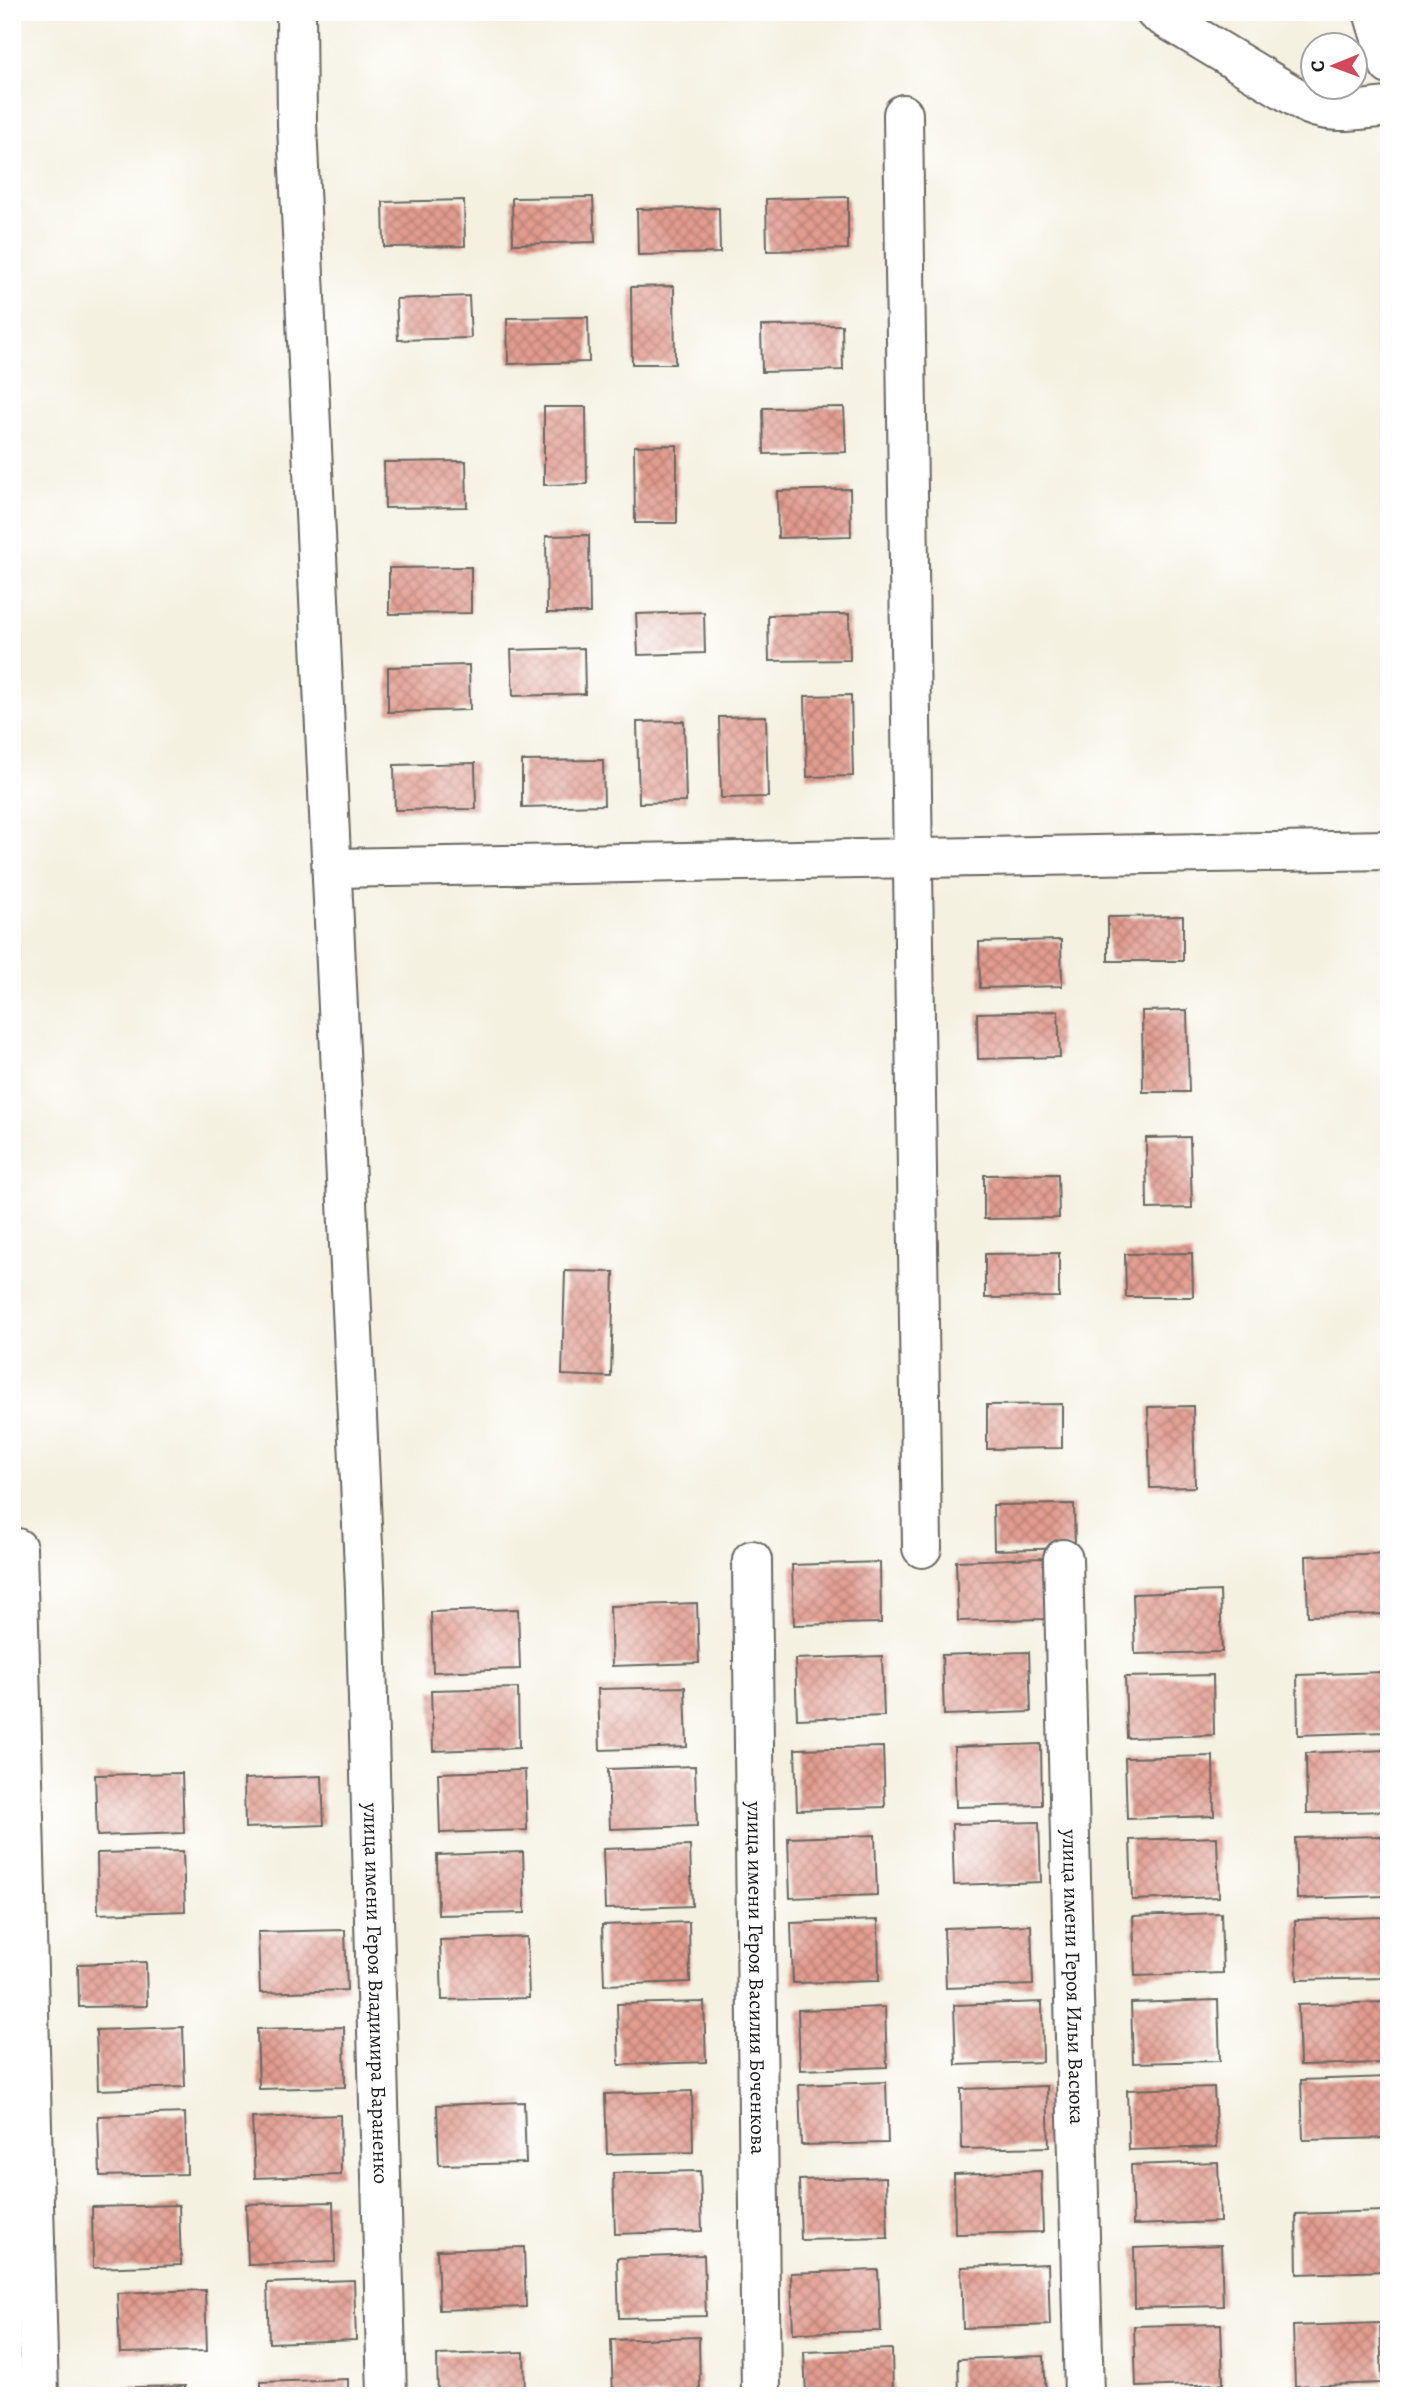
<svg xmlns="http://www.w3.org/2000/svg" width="1401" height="2408" font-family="Alegreya,serif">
<defs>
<pattern id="building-cross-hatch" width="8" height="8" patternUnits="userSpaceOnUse" patternTransform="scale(1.75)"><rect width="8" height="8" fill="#e29c90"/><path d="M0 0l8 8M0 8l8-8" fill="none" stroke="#b67e75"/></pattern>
</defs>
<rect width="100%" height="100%" fill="#fff"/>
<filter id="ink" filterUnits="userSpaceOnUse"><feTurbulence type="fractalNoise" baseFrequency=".0143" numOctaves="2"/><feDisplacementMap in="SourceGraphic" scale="14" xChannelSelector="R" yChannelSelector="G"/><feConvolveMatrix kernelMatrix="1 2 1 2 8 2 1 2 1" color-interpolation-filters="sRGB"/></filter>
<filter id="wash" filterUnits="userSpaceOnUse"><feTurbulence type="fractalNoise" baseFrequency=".00686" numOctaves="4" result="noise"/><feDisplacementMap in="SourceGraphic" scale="28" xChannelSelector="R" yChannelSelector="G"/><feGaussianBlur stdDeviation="1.57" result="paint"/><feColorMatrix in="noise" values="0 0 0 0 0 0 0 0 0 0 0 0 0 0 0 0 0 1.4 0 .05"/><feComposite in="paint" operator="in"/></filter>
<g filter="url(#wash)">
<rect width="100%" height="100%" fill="#f4f1e1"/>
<g id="blocks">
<!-- building -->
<path fill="url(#building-cross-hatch)" d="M 593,197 L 595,242 L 513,244 L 512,198 Z
M 848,197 L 848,249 L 767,251 L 766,199 Z
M 464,200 L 465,246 L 384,247 L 383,202 Z
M 719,208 L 720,253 L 638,255 L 637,209 Z
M 674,286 L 675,364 L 632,364 L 631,287 Z
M 469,296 L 471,338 L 398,340 L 396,299 Z
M 588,317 L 589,362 L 508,364 L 507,318 Z
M 842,325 L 843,370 L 762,372 L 761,326 Z
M 544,407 L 586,407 L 587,484 L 544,485 Z
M 844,407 L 846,452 L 764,454 L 763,408 Z
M 677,445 L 677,523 L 635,523 L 634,446 Z
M 466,461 L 467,507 L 385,508 L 384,462 Z
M 850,489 L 851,536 L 778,538 L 777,491 Z
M 589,535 L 590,613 L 547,613 L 546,536 Z
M 471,567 L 471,613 L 389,614 L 389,568 Z
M 704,612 L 705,653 L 638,655 L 636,614 Z
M 849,614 L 850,660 L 769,661 L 768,615 Z
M 584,648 L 585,694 L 513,696 L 511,650 Z
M 469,665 L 470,710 L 388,712 L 388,667 Z
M 851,695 L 853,776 L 807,777 L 805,696 Z
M 766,716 L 768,797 L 721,798 L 719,717 Z
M 684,721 L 686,802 L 639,803 L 637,722 Z
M 603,760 L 604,805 L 522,807 L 522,761 Z
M 475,763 L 476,809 L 395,810 L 394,765 Z
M 1183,916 L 1183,961 L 1108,961 L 1108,917 Z
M 1061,940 L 1062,986 L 980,988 L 979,942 Z
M 1187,1010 L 1189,1092 L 1143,1092 L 1142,1011 Z
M 1058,1011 L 1060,1057 L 978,1059 L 977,1013 Z
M 1190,1137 L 1192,1208 L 1147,1209 L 1146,1138 Z
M 1058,1174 L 1059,1218 L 984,1219 L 984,1175 Z
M 1059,1253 L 1059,1297 L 985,1298 L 985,1254 Z
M 1192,1253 L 1193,1297 L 1126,1297 L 1125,1254 Z
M 565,1271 L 614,1272 L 611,1377 L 562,1375 Z
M 1062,1404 L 1062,1448 L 987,1449 L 987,1405 Z
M 1193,1406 L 1195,1487 L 1150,1488 L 1148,1407 Z
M 1074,1504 L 1075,1548 L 994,1550 L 993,1505 Z
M 1389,1553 L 1389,1614 L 1308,1616 L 1306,1556 Z
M 1043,1558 L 1045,1619 L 958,1621 L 956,1561 Z
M 880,1562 L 881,1623 L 794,1625 L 792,1565 Z
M 1220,1591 L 1222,1652 L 1135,1654 L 1133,1594 Z
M 697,1603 L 699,1663 L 612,1666 L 610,1606 Z
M 518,1609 L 520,1669 L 433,1672 L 431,1612 Z
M 1029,1652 L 1031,1712 L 944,1715 L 942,1655 Z
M 882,1656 L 884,1716 L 797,1719 L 795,1659 Z
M 1383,1672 L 1385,1732 L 1298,1735 L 1297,1675 Z
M 1213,1675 L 1214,1735 L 1127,1738 L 1125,1677 Z
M 685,1687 L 687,1747 L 600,1750 L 598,1689 Z
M 518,1688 L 519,1748 L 433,1751 L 431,1690 Z
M 1041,1744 L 1042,1805 L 956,1807 L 954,1747 Z
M 883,1747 L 885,1807 L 797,1810 L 795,1749 Z
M 1389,1750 L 1389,1811 L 1307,1813 L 1306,1753 Z
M 1213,1756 L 1214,1816 L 1127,1819 L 1125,1758 Z
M 695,1766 L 697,1826 L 610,1829 L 608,1769 Z
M 525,1770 L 527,1830 L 440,1833 L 438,1773 Z
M 182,1773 L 184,1833 L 97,1836 L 95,1775 Z
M 322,1776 L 324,1825 L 245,1828 L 244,1779 Z
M 1039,1822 L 1041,1882 L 954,1885 L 952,1824 Z
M 875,1835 L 877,1895 L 790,1898 L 788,1838 Z
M 1382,1836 L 1385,1896 L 1297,1899 L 1295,1838 Z
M 1217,1837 L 1219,1897 L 1132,1900 L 1130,1840 Z
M 690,1846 L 692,1906 L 605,1909 L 603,1849 Z
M 183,1851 L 185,1911 L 98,1914 L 97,1853 Z
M 523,1852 L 525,1913 L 438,1915 L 437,1855 Z
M 1221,1913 L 1223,1973 L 1135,1976 L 1133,1916 Z
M 1383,1917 L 1385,1978 L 1297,1980 L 1295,1920 Z
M 878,1920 L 879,1981 L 793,1983 L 791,1923 Z
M 689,1922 L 690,1982 L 604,1985 L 602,1925 Z
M 1031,1925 L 1033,1985 L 946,1988 L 944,1928 Z
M 345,1930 L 347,1990 L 260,1993 L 258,1932 Z
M 527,1937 L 529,1998 L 442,2000 L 440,1940 Z
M 146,1962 L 147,2006 L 79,2007 L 78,1964 Z
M 1218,2000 L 1220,2061 L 1133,2063 L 1131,2003 Z
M 704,2002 L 706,2062 L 619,2065 L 617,2004 Z
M 1042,2002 L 1043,2062 L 956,2065 L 954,2005 Z
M 1385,2002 L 1387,2063 L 1300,2065 L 1298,2005 Z
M 885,2007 L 887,2067 L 800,2070 L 798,2010 Z
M 183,2027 L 185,2087 L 98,2090 L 96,2030 Z
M 344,2027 L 345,2087 L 259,2089 L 257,2029 Z
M 1389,2077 L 1389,2138 L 1303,2140 L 1301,2080 Z
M 886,2082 L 888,2143 L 801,2145 L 799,2085 Z
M 1047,2086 L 1049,2147 L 962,2149 L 961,2089 Z
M 1214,2087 L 1217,2147 L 1129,2150 L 1127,2090 Z
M 692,2091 L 693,2152 L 607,2154 L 605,2094 Z
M 524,2102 L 526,2163 L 439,2165 L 437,2105 Z
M 185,2113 L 187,2174 L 100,2176 L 98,2116 Z
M 340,2115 L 341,2175 L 255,2178 L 252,2118 Z
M 1218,2162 L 1220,2222 L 1133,2225 L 1131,2165 Z
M 700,2171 L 702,2231 L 615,2234 L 613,2173 Z
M 1041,2171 L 1043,2232 L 955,2234 L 954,2174 Z
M 886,2177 L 888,2238 L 801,2240 L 799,2180 Z
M 333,2202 L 335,2262 L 248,2265 L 246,2204 Z
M 179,2205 L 181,2265 L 93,2268 L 92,2207 Z
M 1383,2211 L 1385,2271 L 1297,2274 L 1296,2214 Z
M 1221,2245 L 1223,2306 L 1135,2308 L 1134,2248 Z
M 524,2247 L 526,2307 L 439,2310 L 437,2250 Z
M 704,2255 L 706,2316 L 619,2318 L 617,2258 Z
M 1048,2264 L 1050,2325 L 963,2328 L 961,2267 Z
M 878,2270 L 881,2331 L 793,2333 L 791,2273 Z
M 354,2280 L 356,2340 L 269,2343 L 267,2283 Z
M 205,2290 L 207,2351 L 120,2353 L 117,2293 Z
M 1380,2323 L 1382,2383 L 1295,2386 L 1293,2326 Z
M 1221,2324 L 1223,2384 L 1136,2387 L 1134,2326 Z
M 699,2337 L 700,2396 L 613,2396 L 611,2340 Z
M 892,2349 L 893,2396 L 806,2396 L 804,2352 Z
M 524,2352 L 525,2396 L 438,2396 L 437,2355 Z
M 1044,2356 L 1046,2396 L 959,2396 L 958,2359 Z
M 348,2379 L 348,2396 L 261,2396 L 261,2382 Z
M 185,2386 L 185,2396 L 99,2396 L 98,2388 Z"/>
</g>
</g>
<g filter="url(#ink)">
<use href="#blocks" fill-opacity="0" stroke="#686761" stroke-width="2"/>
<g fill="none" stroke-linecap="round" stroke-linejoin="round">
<defs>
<g id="minor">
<path id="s1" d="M 296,12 L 297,125 L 365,1589 L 387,2396"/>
<path d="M 1155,12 L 1309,105 C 1336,116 1361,109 1389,107"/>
<path d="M 1373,12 L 1389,65"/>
<path d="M 903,114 L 922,1548"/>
<path d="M 332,868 L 1389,850"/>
<path d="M 17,1548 L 39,2396"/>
<path id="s2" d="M 1063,1559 L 1084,2396"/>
<path id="s3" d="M 752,1560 L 761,2396"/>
</g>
</defs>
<!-- minor casing -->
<use href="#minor" stroke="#686761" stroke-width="42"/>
<!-- minor -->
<use href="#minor" stroke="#fff" stroke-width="38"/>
</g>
</g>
<g text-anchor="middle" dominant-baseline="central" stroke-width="5" stroke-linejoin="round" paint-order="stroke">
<!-- street labels -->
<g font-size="21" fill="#1c1c1c" stroke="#fff">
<text stroke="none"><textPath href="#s2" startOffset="418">улица имени Героя Ильи Васюка</textPath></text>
<text stroke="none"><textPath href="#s3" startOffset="418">улица имени Героя Василия Боченкова</textPath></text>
<text stroke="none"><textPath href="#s1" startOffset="1983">улица имени Героя Владимира Бараненко</textPath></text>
</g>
</g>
<!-- margin -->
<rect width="1401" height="2408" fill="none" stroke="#fff" stroke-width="42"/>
<!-- north arrow -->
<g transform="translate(1334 66) rotate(269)"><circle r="33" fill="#ffffff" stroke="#a4a4a4" stroke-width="2"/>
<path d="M0-5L12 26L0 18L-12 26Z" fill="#d1495b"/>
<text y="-10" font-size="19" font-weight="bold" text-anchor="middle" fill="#1c1c1c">С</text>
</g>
</svg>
